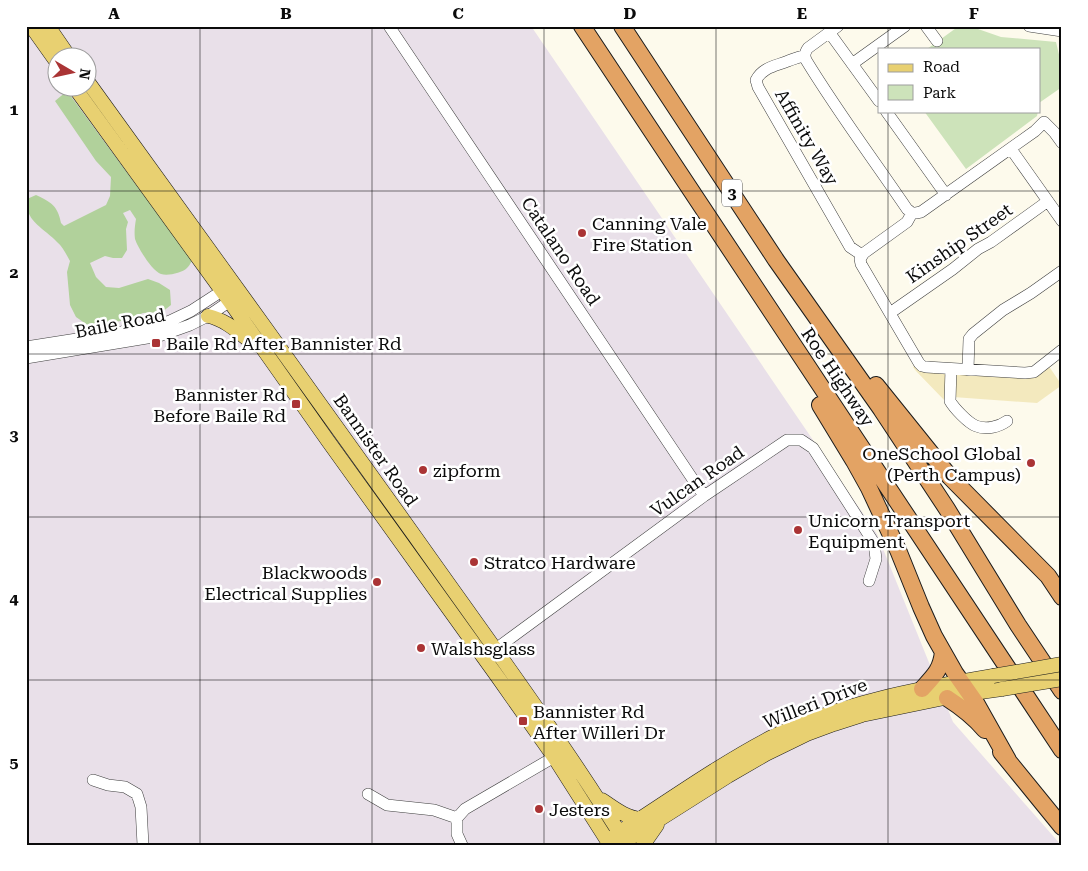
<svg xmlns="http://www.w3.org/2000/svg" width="1088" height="871" font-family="'Roboto Serif',serif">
<rect width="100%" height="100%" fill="#fdfaec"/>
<!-- industrial -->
<path fill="#e9e0e9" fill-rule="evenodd" d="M 26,26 L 531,26 L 877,534 L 953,722 L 1061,845 L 26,845 ZM 58,58 L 88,58 L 88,88 L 58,88 Z"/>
<!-- green -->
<path fill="#cde3ba" d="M 959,26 L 976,26 L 978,29 L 1001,37 L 1056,42 L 1062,67 L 1062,87 L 1039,103 L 1039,49 L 927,49 Z
M 924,111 L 1038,111 L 1037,116 L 966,169 Z"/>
<!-- forest -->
<path fill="#b1d19b" d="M 67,91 L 192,261 C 190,264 189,266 187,268 C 182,273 168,276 161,274 C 152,271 138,248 135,239 C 134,232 135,225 136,219 L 130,210 L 123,213 L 128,222 L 126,229 L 127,250 L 122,258 L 113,258 L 105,256 L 90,263 L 96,277 L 106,287 L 119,288 L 148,279 L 159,283 L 170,290 L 171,305 L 162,312 L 143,313 L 127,320 L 89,326 L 76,317 L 70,305 L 67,272 L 70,261 C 66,254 63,247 57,242 C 44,228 24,221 27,199 L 36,195 C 51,202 58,206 61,223 L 64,226 L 106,205 L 110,196 L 111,177 L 96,161 L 55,101 Z"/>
<!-- sand -->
<path fill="#f3e9be" d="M 916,365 L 942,372 L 946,374 L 946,402 L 916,371 L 913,367 Z
M 1048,365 L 1059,381 L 1062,381 L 1062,385 L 1037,403 L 953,397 L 956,374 L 1028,377 Z"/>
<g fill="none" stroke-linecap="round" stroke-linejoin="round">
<defs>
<path id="minor" d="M 389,26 L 704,496
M 838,26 L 808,48 C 805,52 804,55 806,60 C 837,111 873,159 907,209 L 912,213
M 926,26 L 937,41
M 1029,26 L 1062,31
M 829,32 L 879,101
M 804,56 C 798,57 794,59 788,61 C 776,66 763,67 756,80 L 758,87 L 850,247 L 862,255
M 852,64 L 905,26
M 886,111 L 946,195
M 1062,143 L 1054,132 L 1044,122 L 1035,131 L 921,212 L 916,213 L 912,213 L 907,222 L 864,253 L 860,259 L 861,264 L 919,363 L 922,366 L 926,367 L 1025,373 L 1034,372 L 1062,350
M 1011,149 L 1062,221
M 890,313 L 953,269 L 978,249 L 991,242 L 1048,201
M 26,347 L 153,327 L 170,321 L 191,311 L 228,287
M 26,358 L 159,336 L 190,325 L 208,316 L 236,297
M 951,369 L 950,401 C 954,408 968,423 976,426 C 986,430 999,427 1007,421
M 968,370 L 969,339 L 973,334 L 1003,310 L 1031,293 L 1062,271
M 489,654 L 704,496 L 787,440 L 801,440 L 813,448 L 874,543 L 876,559 L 869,581
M 93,780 L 108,785 L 125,787 L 137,794 L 141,807 L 143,845
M 368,794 L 387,805 L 434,810 L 457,818
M 462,845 L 457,834 L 457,818 L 465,809 L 561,753"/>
<path id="major" d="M 31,26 L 58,64
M 48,26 L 70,58
M 88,82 C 197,232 306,384 414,535 C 486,637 561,738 627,845
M 75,88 L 230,302 L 328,441 L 497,676 L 554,757 L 610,845
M 208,316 C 227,320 240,334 255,345
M 602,800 C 614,808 626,818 641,819
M 612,837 C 664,804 715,767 770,738 C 839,703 917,689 993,676
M 619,845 L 728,776 L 766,754 L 807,734 L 834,724 L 862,715 L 959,695 L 1002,689
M 643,845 L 657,825"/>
<path id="highway" d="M 582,26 L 1062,750
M 622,26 L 776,260 L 881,409 L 947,509 L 1018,625 L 1062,691
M 876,385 L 950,477 L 1048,576 L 1062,597
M 820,405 L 854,461 L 869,488 L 898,550 L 921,607 L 934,636 L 955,673 L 976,703 L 1008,760
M 922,689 C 934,676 941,670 943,652
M 947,698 C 961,707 974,717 985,730
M 1001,752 L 1062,827"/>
</defs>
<!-- minor casing -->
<use href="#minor" stroke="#3e3e3e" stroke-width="12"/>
<!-- major casing -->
<use href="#major" stroke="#1c1c1c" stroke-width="15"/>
<!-- highway casing -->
<use href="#highway" stroke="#1c1c1c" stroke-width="18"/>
<!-- minor -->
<use href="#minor" stroke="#fff" stroke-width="11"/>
<!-- major -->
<use href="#major" stroke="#e8d071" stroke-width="14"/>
<!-- highway -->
<use href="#highway" stroke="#e3a364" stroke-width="16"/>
<defs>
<path id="major-bridge" d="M 993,676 L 1062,664
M 1002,689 L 1062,679"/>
</defs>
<!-- major-bridge casing -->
<use href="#major-bridge" stroke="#1c1c1c" stroke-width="15" stroke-linecap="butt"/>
<!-- major-bridge -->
<use href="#major-bridge" stroke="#e8d071" stroke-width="14"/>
</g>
<!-- grid -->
<path fill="none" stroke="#0b0b0b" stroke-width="1" stroke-opacity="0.55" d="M 200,26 L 200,845M 372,26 L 372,845M 544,26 L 544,845M 716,26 L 716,845M 888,26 L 888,49M 888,111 L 888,845M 26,191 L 1062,191M 26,354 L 1062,354M 26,517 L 1062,517M 26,680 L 1062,680"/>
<!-- markers -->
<g fill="#aa3435" stroke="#fff" stroke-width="2">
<circle cx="582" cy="233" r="5"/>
<rect x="151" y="338" width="10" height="10" rx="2.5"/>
<rect x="291" y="399" width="10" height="10" rx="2.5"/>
<circle cx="1031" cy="463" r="5"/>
<circle cx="423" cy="470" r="5"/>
<circle cx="798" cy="530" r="5"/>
<circle cx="474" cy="562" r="5"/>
<circle cx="377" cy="582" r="5"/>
<circle cx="421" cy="648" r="5"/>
<rect x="518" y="716" width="10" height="10" rx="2.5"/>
<circle cx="539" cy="809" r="5"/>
</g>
<g text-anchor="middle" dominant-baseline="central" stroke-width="5" stroke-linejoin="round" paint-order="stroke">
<!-- shield labels -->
<rect fill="#fff" stroke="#545454" stroke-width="1" x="722" y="179.5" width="20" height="27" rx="4"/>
<g font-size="16" font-weight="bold" fill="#0b0b0b">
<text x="732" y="193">3</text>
</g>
<!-- street labels -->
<g font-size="18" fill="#0b0b0b" stroke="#fff">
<text transform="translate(807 137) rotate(60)">Affinity Way</text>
<text transform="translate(959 243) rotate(-35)">Kinship Street</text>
<text transform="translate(561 251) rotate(56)">Catalano Road</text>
<text transform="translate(120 323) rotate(-11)">Baile Road</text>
<text transform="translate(838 377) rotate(56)">Roe Highway</text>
<text transform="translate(376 450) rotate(55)">Bannister Road</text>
<text transform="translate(697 481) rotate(-35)">Vulcan Road</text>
<text transform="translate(815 703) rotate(-21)">Willeri Drive</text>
</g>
<!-- poi labels -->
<g font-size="18" fill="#0b0b0b" stroke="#fff" text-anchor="start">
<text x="592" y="223">Canning Vale<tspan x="592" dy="21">Fire Station</tspan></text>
<text x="166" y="343">Baile Rd After Bannister Rd</text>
<text x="286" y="394" text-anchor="end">Bannister Rd<tspan x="286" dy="21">Before Baile Rd</tspan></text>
<text x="1021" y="453" text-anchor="end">OneSchool Global<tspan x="1021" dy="21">(Perth Campus)</tspan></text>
<text x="433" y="470">zipform</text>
<text x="808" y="520">Unicorn Transport<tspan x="808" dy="21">Equipment</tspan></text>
<text x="484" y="562">Stratco Hardware</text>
<text x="367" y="572" text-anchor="end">Blackwoods<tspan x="367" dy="21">Electrical Supplies</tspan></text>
<text x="431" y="648">Walshsglass</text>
<text x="533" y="711">Bannister Rd<tspan x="533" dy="21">After Willeri Dr</tspan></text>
<text x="549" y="809">Jesters</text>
</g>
</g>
<!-- border -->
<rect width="1088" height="871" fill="none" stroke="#ffffff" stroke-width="55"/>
<!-- legend -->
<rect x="878" y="48" width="162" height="65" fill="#ffffff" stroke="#9d9d9d"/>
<rect x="888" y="64" width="25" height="8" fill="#e8d071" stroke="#9d9d9d"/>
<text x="923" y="72" font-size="15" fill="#0b0b0b">Road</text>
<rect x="888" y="85" width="25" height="15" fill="#cde3ba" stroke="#9d9d9d"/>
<text x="923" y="98" font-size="15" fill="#0b0b0b">Park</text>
<!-- north arrow -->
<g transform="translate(72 72) rotate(99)"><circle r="24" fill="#ffffff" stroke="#9d9d9d"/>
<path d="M0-4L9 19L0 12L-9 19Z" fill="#aa3435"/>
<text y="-8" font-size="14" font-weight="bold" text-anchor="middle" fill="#0b0b0b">N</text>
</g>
<rect x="28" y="28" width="1032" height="816" fill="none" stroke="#0b0b0b" stroke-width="2"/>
<g font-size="16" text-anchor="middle" font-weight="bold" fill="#0b0b0b">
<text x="114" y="19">A</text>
<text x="286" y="19">B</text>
<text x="458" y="19">C</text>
<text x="630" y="19">D</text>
<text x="802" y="19">E</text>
<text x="974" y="19">F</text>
<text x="14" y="115">1</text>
<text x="14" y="278">2</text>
<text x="14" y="441">3</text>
<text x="14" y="604">4</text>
<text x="14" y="768">5</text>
</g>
</svg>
